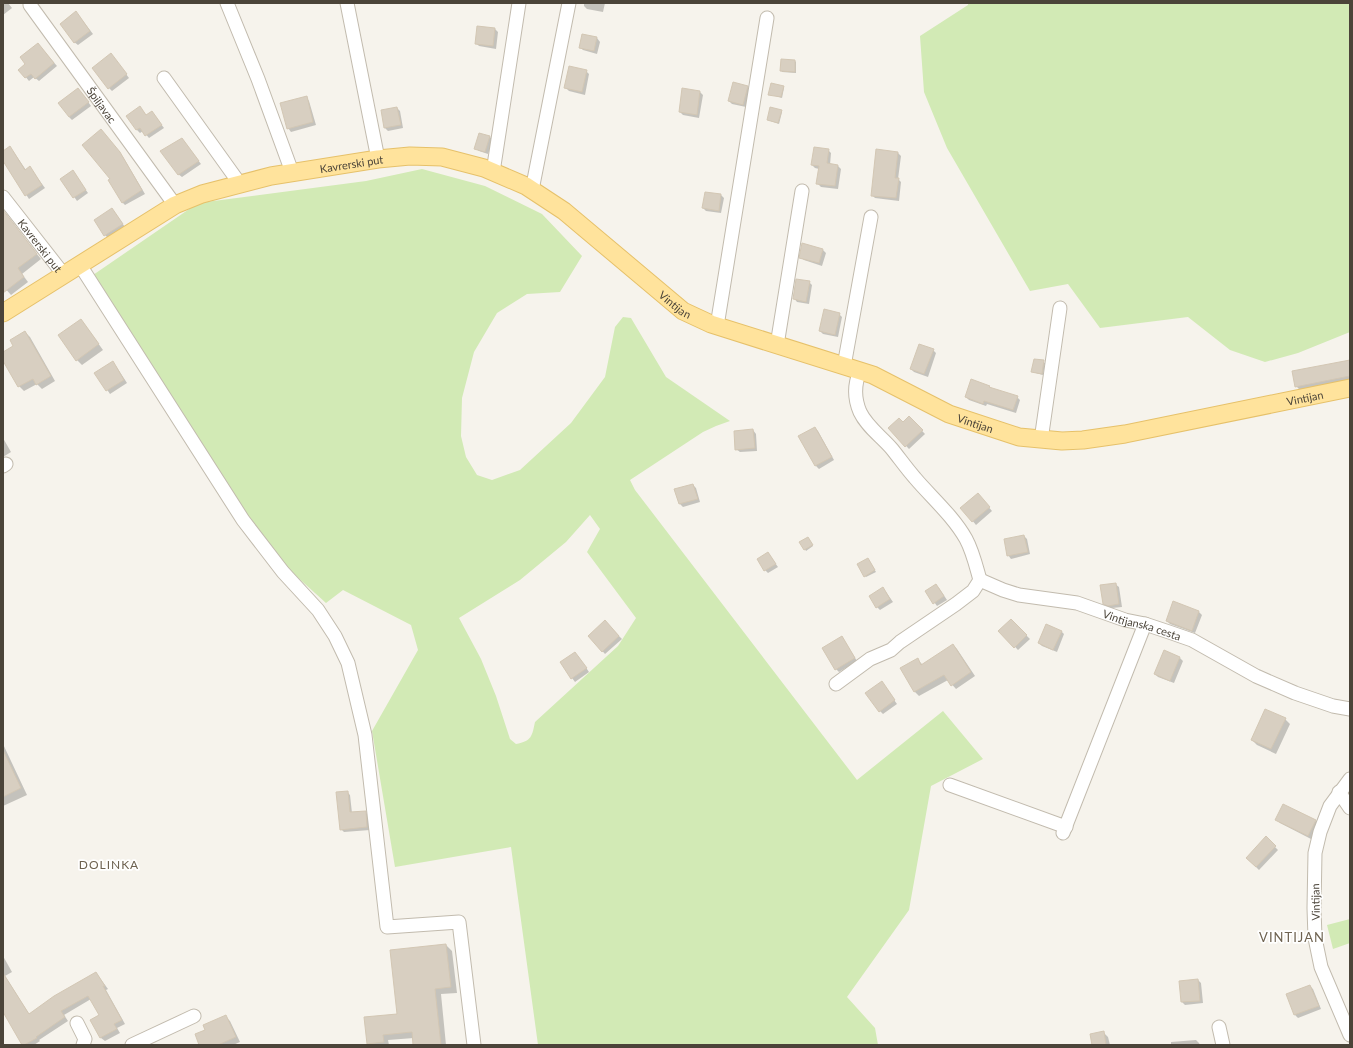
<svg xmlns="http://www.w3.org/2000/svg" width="1353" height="1048" font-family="Lato,sans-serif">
<rect width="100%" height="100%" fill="#f6f3ec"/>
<!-- green -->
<path fill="#d2eab5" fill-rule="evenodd" d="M 968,3 L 1350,3 L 1350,332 L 1298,353 L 1265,362 L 1230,350 L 1188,317 L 1100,328 L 1068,284 L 1030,291 L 947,148 L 924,92 L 920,36 L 968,5 Z
M 422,169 L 485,186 L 542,214 L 582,256 L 560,292 L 527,294 L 497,313 L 474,352 L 462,398 L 461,436 L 466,457 L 477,475 L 492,480 L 520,470 L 571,423 L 605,377 L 615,327 L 623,317 L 631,318 L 666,377 L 730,421 L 716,426 L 703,432 L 630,480 L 635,490 L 857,780 L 943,711 L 983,759 L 931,786 L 909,910 L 847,997 L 875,1028 L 878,1045 L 538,1045 L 511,847 L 395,867 L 372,731 L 418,650 L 411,625 L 343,590 L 326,603 L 274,556 L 180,415 L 93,275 L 198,203 L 366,181 ZM 590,515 L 600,529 L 587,552 L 636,618 L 618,646 L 535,722 C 532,736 532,741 516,744 L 510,739 L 496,696 L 481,659 L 459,618 L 520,580 L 566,542 Z
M 1350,919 L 1350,943 L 1333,949 L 1327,925 Z"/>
<!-- shadow -->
<path fill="#0003" d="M 3,3 L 8,3 L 12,8 L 3,15 Z
M 584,3 L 605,3 L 603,12 L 587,9 L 584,6 Z
M 79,16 L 93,34 L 78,45 L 74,42 Z
M 495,29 L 498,32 L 496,49 L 479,46 L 476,43 Z
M 597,38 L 600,42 L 597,54 L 583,50 L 580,47 Z
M 38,44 L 57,66 L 39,81 L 34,77 L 29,81 L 20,70 L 27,64 Z
M 114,58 L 129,78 L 112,91 L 109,88 Z
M 795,61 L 796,62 L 796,73 L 782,72 L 781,70 Z
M 586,71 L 589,74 L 585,95 L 569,91 L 566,88 Z
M 783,86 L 784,88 L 782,98 L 770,94 Z
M 747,87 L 750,90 L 746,107 L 732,104 L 729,101 Z
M 81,92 L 91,106 L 72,120 L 69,117 Z
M 700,92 L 703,95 L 699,118 L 683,115 L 680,112 Z
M 306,97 L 309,101 L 316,125 L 291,132 L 288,128 Z
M 140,108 L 147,116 L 152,112 L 164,128 L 149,138 L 143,131 L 140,133 L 137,130 L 128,116 Z
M 397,108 L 400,111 L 403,128 L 388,131 L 385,128 Z
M 781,111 L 782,112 L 779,124 L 768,120 Z
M 104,134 L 123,157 L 145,194 L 125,205 L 122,202 L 112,179 Z
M 490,137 L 493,140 L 488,154 L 479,151 L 475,148 Z
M 182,139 L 201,164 L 182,177 L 178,174 Z
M 828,150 L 831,153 L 830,165 L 838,166 L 841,169 L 838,189 L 821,187 L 817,183 L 819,169 L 815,168 L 812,165 Z
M 877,150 L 898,153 L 901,156 L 898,179 L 901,182 L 899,201 L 875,198 L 872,195 Z
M 13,151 L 26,170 L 30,168 L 45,188 L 29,199 L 3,159 L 3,152 Z
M 73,172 L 88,193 L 77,201 L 62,179 Z
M 721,195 L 724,198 L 721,213 L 706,211 L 703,208 Z
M 112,209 L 125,227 L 108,238 L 105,235 Z
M 4,213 L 41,259 L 22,274 L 28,282 L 11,295 L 3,286 L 3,214 Z
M 823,250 L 826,253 L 822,266 L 804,260 L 800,257 Z
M 809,282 L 812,285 L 809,304 L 797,302 L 794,298 Z
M 839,314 L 842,317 L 838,337 L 823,334 L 820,331 Z
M 81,320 L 85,325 L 103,350 L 82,365 L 77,360 Z
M 25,332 L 30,337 L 55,381 L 42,389 L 37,384 L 24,391 L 19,386 L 3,359 L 3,353 L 15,346 Z
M 933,350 L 936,353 L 928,377 L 914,372 L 911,369 Z
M 1034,360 L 1045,363 L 1043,375 L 1032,372 Z
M 1350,361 L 1350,382 L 1301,391 L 1296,386 Z
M 116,366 L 127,383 L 110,394 L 96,373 Z
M 989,387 L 991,389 L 1017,397 L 1020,400 L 1016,413 L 987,404 L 986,406 L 969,400 L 966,397 Z
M 909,417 L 925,434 L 909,449 L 889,428 L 903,423 Z
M 815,428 L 818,431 L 834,460 L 819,469 L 816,466 L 800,437 Z
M 753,430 L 756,434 L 757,451 L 740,452 L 736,449 Z
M 3,438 L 11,452 L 3,457 Z
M 693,485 L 696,488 L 700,502 L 683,507 L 680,504 L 675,490 Z
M 981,498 L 992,511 L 976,525 L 962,508 Z
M 1024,536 L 1027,539 L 1030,554 L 1011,559 L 1008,555 Z
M 809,539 L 813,546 L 806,551 L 801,542 Z
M 768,553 L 778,567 L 768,573 L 765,570 Z
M 869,560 L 876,572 L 866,577 L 865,576 Z
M 1115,584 L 1119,587 L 1122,607 L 1112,608 L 1107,607 L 1104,603 Z
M 939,588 L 947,600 L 937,606 L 926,591 Z
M 886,592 L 893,602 L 880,610 L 877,607 Z
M 1199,612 L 1202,615 L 1195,633 L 1170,624 L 1167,621 Z
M 1011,620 L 1030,639 L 1018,650 L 1000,631 Z
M 605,622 L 622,639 L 605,654 L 589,636 Z
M 1061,631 L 1064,634 L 1057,652 L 1042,646 L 1039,643 Z
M 842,637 L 857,661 L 839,672 L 836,669 Z
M 953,645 L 957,649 L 975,676 L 956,689 L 948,680 L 919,696 L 915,692 L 902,668 L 918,660 L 923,665 Z
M 578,656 L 589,672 L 575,682 L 561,663 Z
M 1180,658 L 1183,661 L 1174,683 L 1158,677 L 1155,674 Z
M 884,686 L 897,704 L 883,714 L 880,711 Z
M 1285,719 L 1290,724 L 1276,754 L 1257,745 L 1252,740 Z
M 3,744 L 27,795 L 3,806 Z
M 347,792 L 350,795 L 352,813 L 365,812 L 368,815 L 370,830 L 344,832 L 341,829 Z
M 1277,820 L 1315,821 L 1318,824 L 1311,839 L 1280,823 Z
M 1266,838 L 1278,850 L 1259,870 L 1247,858 Z
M 446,945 L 452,951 L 457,993 L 441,994 L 446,1045 L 414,1045 L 414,1038 L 388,1040 L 389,1045 L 370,1045 L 368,1041 L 398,1014 Z
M 3,956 L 12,972 L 5,976 L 29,1014 L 96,973 L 108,989 L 106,990 L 125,1024 L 117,1028 L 120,1033 L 105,1041 L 101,1038 L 91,1020 L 100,1015 L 91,999 L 64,1015 L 68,1021 L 39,1040 L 40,1041 L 34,1045 L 23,1045 L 3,1011 Z
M 1198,980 L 1201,983 L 1203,1003 L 1185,1005 L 1182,1002 Z
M 1310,986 L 1313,989 L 1321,1009 L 1298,1018 L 1295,1015 L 1287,995 Z
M 225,1016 L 230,1021 L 240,1042 L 233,1045 L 200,1045 Z
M 1103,1032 L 1108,1037 L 1110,1045 L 1093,1045 Z
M 1196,1040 L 1199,1043 L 1200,1045 L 1171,1045 L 1171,1042 Z"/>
<!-- building -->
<path fill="#d8cfc1" stroke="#d3c7b4" d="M 76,11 L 90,31 L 74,43 L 60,24 Z
M 477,26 L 495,28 L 493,46 L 475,44 Z
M 582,34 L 597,37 L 594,51 L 579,48 Z
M 38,43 L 54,63 L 35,79 L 31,74 L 25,78 L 18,70 L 25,64 L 20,57 Z
M 111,53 L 127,74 L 108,89 L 92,68 Z
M 781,59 L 795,60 L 795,72 L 780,71 Z
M 569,66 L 587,70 L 582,92 L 564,88 Z
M 733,82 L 748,86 L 743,105 L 728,101 Z
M 771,83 L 784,86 L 781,97 L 768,95 Z
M 78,88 L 89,102 L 69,117 L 58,103 Z
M 682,88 L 700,91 L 697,115 L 679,112 Z
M 307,96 L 313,122 L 287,129 L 280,103 Z
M 140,106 L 146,115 L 152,111 L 162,125 L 145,136 L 140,128 L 136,130 L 126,116 Z
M 397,107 L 401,125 L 384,128 L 381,110 Z
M 770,107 L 782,110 L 778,123 L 767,120 Z
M 101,129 L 120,152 L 142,190 L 122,203 L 108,180 L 110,179 L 82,145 Z
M 479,133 L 490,136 L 485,152 L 474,149 Z
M 182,138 L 199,161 L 178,175 L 160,151 Z
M 10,146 L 25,170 L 30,166 L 42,185 L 25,196 L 3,161 L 3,151 Z
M 814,147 L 829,149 L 827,163 L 838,165 L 835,186 L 816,184 L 819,166 L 811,165 Z
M 876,149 L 898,152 L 895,178 L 899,178 L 896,198 L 871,196 Z
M 73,170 L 86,190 L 73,198 L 60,179 Z
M 705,192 L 721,194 L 719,211 L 702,208 Z
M 112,208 L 123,224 L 104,236 L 94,220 Z
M 3,210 L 37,254 L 18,268 L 24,277 L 3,293 Z
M 802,243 L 823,249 L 819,263 L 799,258 Z
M 796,279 L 810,281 L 806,302 L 793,299 Z
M 824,309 L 840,313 L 835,335 L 819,331 Z
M 81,319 L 99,344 L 76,361 L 58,335 Z
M 25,331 L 51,376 L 36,385 L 33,379 L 18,387 L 3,361 L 3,352 L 13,346 L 10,340 Z
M 919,344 L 934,349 L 924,374 L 910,369 Z
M 1034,359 L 1044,360 L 1042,374 L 1031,372 Z
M 1350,360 L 1350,376 L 1295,387 L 1292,371 Z
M 113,361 L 124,380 L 106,391 L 94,373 Z
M 971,379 L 990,386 L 989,387 L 1018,396 L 1013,410 L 984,401 L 983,404 L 965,397 Z
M 909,416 L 923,430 L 905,447 L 888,428 L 899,418 L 903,422 Z
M 815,427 L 832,457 L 815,466 L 798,436 Z
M 753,429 L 755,448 L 735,450 L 734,431 Z
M 693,484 L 698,499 L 679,504 L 674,489 Z
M 978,493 L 990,507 L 972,522 L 960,508 Z
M 1024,535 L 1028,552 L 1007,556 L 1004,539 Z
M 808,537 L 813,545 L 804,550 L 799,542 Z
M 768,552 L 776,564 L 764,571 L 757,559 Z
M 868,558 L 875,570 L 864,577 L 857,564 Z
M 1116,583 L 1119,604 L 1108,606 L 1103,604 L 1100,585 Z
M 936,584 L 944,596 L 933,604 L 925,591 Z
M 883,587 L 890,599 L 876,608 L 869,596 Z
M 1173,601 L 1199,611 L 1192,631 L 1166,621 Z
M 1011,619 L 1027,635 L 1014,648 L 998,631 Z
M 605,620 L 619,636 L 602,652 L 588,636 Z
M 1046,624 L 1062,631 L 1053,650 L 1038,643 Z
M 842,636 L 855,658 L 835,670 L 822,648 Z
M 953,644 L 971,672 L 951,686 L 944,675 L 914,692 L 900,668 L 918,658 L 921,665 Z
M 1164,650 L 1180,657 L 1170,681 L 1154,674 Z
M 575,652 L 587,668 L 571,679 L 560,662 Z
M 882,681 L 895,700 L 879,712 L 865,693 Z
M 1265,709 L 1286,718 L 1271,749 L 1251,740 Z
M 3,750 L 21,788 L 3,797 Z
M 348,791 L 350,812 L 366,811 L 367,827 L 340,830 L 336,792 Z
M 1283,804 L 1316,820 L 1308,836 L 1275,820 Z
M 1266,836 L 1276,846 L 1256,867 L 1246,858 Z
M 446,944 L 451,987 L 435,989 L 441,1045 L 413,1045 L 412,1032 L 383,1035 L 384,1042 L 367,1044 L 364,1017 L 397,1014 L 390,950 Z
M 96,972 L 105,986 L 103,986 L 122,1020 L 114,1024 L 117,1029 L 100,1038 L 90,1020 L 99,1015 L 88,996 L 61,1011 L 65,1017 L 36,1037 L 37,1038 L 24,1045 L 22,1045 L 3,1012 L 3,973 L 29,1014 L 54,996 Z
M 1198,979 L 1200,1001 L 1181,1002 L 1179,981 Z
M 1310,985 L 1319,1006 L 1294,1015 L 1286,994 Z
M 226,1015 L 236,1037 L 218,1045 L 199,1045 L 195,1034 L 205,1030 L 203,1025 Z
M 1104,1031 L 1106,1045 L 1092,1045 L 1090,1034 Z"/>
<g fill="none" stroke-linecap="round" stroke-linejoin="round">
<defs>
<g id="minor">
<path d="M 227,3 L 258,79 L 292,172"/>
<path d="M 347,3 L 378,159"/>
<path id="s1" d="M 30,5 L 175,205"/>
<path d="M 164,78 L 240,184"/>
<path d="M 493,172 L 519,3"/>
<path d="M 532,190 L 569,3"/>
<path id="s2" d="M 3,197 L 64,275"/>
<path d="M 80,265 L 243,520 L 283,572 L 318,610 L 335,636 L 348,663 L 365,735 L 387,927 L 459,922 L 474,1045"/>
<path d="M 717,326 L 767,18"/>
<path d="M 777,345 L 802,191"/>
<path d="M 844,366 L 871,217"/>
<path d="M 1041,440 L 1060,308"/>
<path d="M 3,466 L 6,464"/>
<path id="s3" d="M 980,580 L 1003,590 L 1019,595 L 1077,603 L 1125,620 L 1145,624 L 1169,632 L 1192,640 L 1256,676 L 1295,693 L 1333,706 L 1350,709"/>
<path d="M 836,684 L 870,659 L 891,650 L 900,642 L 956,604 L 973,591 L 980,580 C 976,566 973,552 966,539 C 953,516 932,498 915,478 C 907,469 900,459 892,449 C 882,437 867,427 860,412 C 854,398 854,385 860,371"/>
<path d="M 1350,779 L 1330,806 L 1320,832 L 1315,853 L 1314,908 L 1315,938 L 1321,967 L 1350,1035"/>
<path d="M 950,785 L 1066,827"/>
<path d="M 1339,792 L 1350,808"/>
<path d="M 1063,833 L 1145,624"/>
<path d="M 77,1023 L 85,1039 L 83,1045"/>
<path d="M 1219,1027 L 1223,1045"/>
<path d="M 132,1045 L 194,1016"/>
</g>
<g id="major">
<path id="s4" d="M 3,313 L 175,205 L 202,194 L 271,176 L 378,159 L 410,156 L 442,157 L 484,168 L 526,186 L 564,211 L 683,311 L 711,324 L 873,375 L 949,414 L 1019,437 L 1062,441 L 1083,440 L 1125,434 L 1350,388"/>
</g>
</defs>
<!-- minor casing -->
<use href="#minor" stroke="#c2bbae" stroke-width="15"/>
<!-- major casing -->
<use href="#major" stroke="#e6c16a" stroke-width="19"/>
<!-- minor -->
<use href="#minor" stroke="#fff" stroke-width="13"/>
<!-- major -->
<use href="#major" stroke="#ffe39c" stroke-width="17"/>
</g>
<g text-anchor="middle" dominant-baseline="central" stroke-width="3.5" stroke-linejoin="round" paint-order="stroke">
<!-- street labels -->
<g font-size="11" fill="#4b4439" stroke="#fff">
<text stroke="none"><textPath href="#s1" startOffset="123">Špiljavac</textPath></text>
<text stroke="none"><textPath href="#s4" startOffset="385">Kavrerski put</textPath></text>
<text stroke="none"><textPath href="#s2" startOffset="61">Kavrerski put</textPath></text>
<text stroke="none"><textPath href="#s4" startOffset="756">Vintijan</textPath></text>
<text stroke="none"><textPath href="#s4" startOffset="1416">Vintijan</textPath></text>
<text stroke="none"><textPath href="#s4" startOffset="1080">Vintijan</textPath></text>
<text stroke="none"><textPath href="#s3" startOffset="169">Vintijanska cesta</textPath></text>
<text transform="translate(1315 902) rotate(-91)">Vintijan</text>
</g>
<!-- neighbourhood labels -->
<g font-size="12" letter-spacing="1" fill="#6e6250" stroke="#fff">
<text x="109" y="864">DOLINKA</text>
</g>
<!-- quarter labels -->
<g font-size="13" letter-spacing="1" fill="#6e6250" stroke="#fff">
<text x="1292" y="937">VINTIJAN</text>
</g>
</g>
<!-- border -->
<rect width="1353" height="1048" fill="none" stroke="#4b4439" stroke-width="8"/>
</svg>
